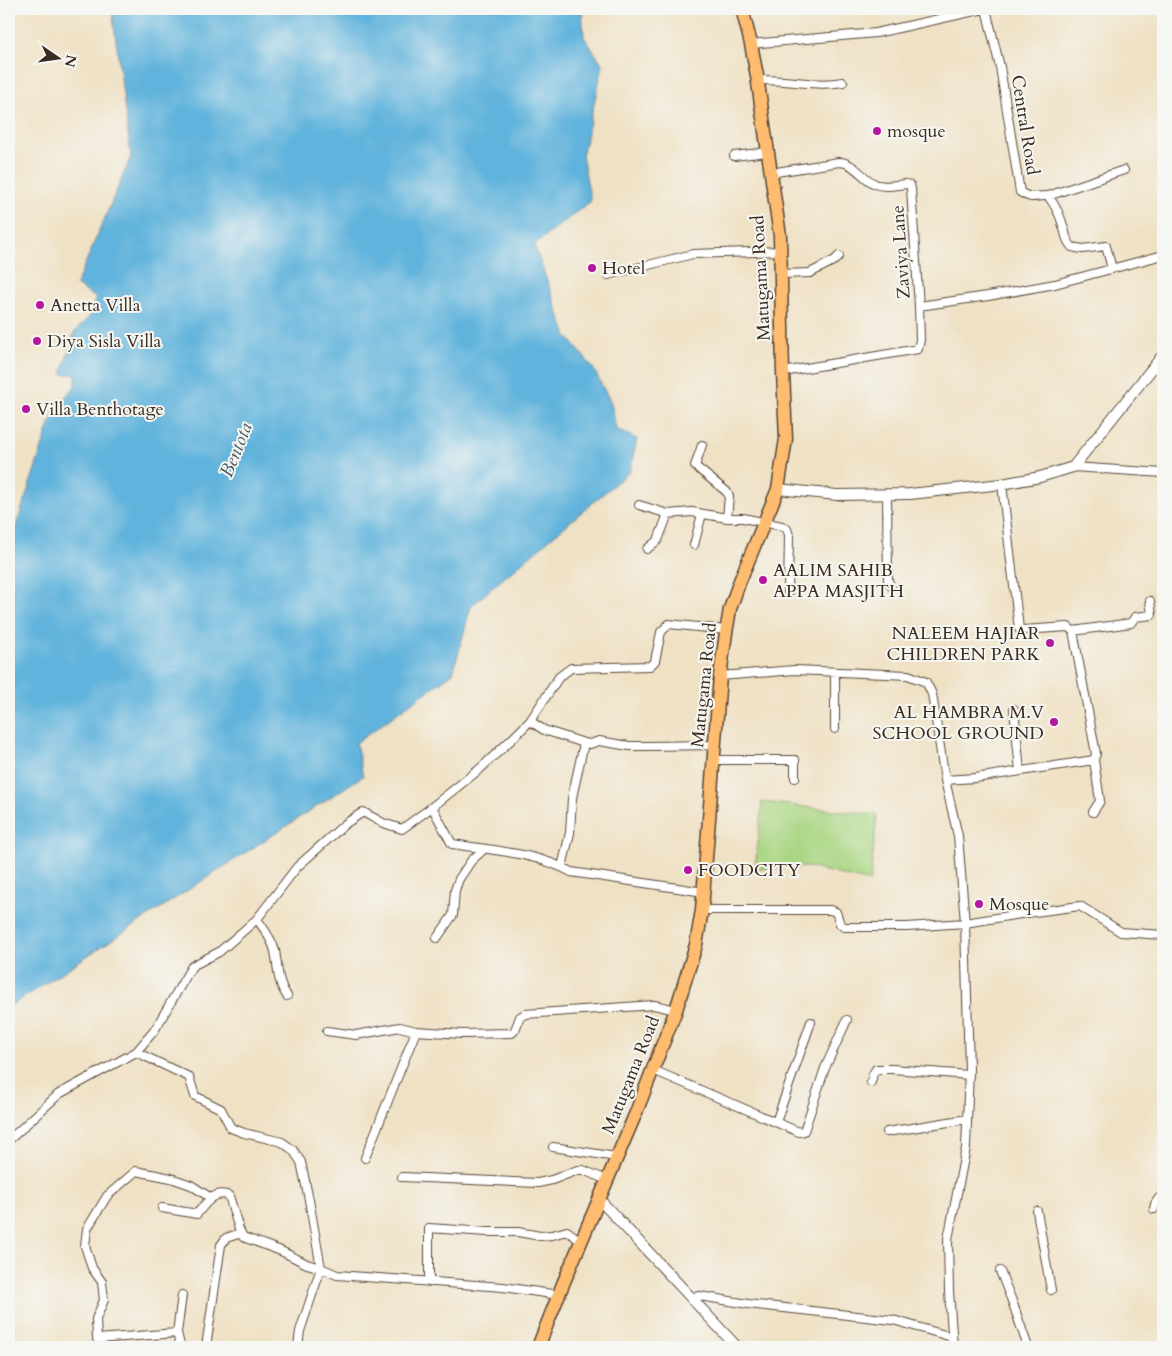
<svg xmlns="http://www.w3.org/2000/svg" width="1172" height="1356" font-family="Cardo,serif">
<rect width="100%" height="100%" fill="#f6f6f2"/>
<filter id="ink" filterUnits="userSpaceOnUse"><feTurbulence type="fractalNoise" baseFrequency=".02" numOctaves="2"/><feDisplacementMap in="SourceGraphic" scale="10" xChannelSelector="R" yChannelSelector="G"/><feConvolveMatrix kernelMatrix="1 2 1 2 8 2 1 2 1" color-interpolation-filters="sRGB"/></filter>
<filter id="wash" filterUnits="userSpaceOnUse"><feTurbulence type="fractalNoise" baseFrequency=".0096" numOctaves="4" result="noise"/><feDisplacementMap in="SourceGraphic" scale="20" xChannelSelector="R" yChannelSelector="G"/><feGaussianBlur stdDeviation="1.12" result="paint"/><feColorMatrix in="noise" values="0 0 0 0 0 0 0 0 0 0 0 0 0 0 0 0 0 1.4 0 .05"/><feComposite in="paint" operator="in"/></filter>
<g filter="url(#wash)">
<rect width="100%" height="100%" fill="#efe1c4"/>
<!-- green -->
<path fill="#aad683" stroke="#728050" d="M 762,802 L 877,815 L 870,882 L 809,867 L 755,869 Z"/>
<!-- water -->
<path fill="#60b3dc" stroke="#4e6e7d" d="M 112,9 L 582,9 L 584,37 L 603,65 L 582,156 L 591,201 L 534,245 L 567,336 L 593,368 L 611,403 L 616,429 L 637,439 L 630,471 L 471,606 L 453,673 L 356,743 L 363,776 L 9,1007 L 9,547 L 55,409 L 75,386 L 76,375 L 62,374 L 74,333 L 92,314 L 96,298 L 76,285 L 131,157 Z"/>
</g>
<g filter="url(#ink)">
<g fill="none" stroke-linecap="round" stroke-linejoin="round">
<defs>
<path id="minor" d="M 986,9 L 1000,67 L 1020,192 C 1034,201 1035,195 1048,196 C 1056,206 1061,217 1064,229 C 1067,238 1065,239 1072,247 L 1082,249 L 1106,246 L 1112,269
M 751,44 L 876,33 L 984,9
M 757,80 C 786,79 815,87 843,82
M 734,156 L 767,152
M 770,173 L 839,162 C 854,162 862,178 875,184 C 884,188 896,185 906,184 L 910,185 L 911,189 L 919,306 L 988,296 L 1055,284 L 1163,255
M 1048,196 L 1124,170
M 781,274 L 810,273 L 835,260 L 839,256
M 608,275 L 693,254 L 781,251
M 783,372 L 918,349 L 920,340 L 919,306
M 702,445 L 695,466 L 727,492 L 729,496 L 727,518
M 1073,467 L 1163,473
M 887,495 L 888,581 L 891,586
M 639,505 L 668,514
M 694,545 L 702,514
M 647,549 L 658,540 L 668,514 L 692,512 L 727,518 L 743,518 L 782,526 L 787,529 L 789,535 L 788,593
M 1073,631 L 1131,623 L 1135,617 L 1152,615 L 1150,601
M 720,676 L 795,670 L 908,675 L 926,682 L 932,694 L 945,780 L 958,836 L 965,923 L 969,1069 L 966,1148 L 948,1239 L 949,1291 L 953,1347
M 1014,709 L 1020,771
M 530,721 L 544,730 L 584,743
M 835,729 L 835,672
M 713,760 L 795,760 L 795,778
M 945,780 L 975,778 L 1094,760 L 1096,754 L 1073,631 L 1068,627 L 1023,630 L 1019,629 L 1002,484
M 1093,812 L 1100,801 L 1094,760
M 562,867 L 570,833 L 572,798 L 584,743 L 590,744 L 599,741 L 629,746 L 646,746 L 714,745
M 704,892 L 571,872 C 537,853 491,850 452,844 L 432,807 L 481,768 L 513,738 L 530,721 L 559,677 L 571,668 L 650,666 L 655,661 L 661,632 L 669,624 L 726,630
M 702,910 L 830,910 L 836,912 L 840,924 L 844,927 L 907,927 L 965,923 L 1027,913 L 1080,906 L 1121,932 L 1163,935
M 257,919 C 264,929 272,939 275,951 C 278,967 277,982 287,996
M 437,938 L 453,915 L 455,890 L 459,879 L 471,861 L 484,849
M 327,1031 L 356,1035 L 400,1027 L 416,1031 L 462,1034 L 512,1033 L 515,1030 L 520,1017 L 525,1014 L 654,1005 L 676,1010
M 136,1052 L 189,1077 L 195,1096 L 221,1109 L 231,1128 L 244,1133 L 282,1142 L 293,1150 L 301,1162 L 309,1200 L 321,1268 L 337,1275 L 503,1287 L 559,1295
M 653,1070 L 799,1132 L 804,1131 L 825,1068 L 847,1020
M 871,1082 L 873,1074 L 876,1069 L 892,1069 L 969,1075
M 776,1122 L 811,1022
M 887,1132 L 967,1119
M 9,1140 L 59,1094 L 136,1052 L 154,1031 L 192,966 L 219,952 L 257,919 L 297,867 L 345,824 L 363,812 L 383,823 L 402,829 L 432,807
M 553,1147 L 616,1157
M 365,1158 L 416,1031
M 402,1177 L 538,1183 L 552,1180 L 578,1170 L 583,1170 L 607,1180
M 162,1208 L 197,1214 C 205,1204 215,1189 229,1196 L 239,1229 L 243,1237 L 281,1251 L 307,1264 L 321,1268 L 300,1331 L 298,1347
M 1154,1209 L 1155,1204 L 1159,1198 L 1163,1198
M 1037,1211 L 1051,1290
M 1000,1271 L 1012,1301 L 1028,1347
M 429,1282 L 429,1228 L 487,1232 L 518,1232 L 540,1236 L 552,1235 L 567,1231 L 581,1241
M 690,1297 L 700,1296 L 748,1304 L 893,1320 L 952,1337
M 177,1333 L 97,1339 L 96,1319 L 104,1300 L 102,1282 L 92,1268 L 85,1246 L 87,1229 L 107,1196 L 136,1171 L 171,1178 L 191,1185 L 211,1198
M 179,1347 L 180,1345 L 177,1333 L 182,1295
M 206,1347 L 221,1245 L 226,1238 L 241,1233"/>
<path id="tertiary" d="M 778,489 L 837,495 L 910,494 L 1002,484 L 1040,477 L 1073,467 L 1163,355
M 599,1199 L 737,1347"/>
<path id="primary" d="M 538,1347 L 563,1284 L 635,1115 L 676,1010 L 696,945 L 702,910 L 720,676 L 726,633 L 730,609 L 739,583 L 778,489 L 786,439 L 783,372 L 780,236 L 757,76 L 751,44 L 742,9"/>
</defs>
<!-- minor casing -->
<use href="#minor" stroke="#564537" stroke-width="10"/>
<!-- tertiary casing -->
<use href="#tertiary" stroke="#564537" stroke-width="12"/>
<!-- primary casing -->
<use href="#primary" stroke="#564537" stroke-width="15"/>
<!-- minor -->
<use href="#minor" stroke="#fff" stroke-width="8"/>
<!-- tertiary -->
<use href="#tertiary" stroke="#fff" stroke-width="10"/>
<!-- primary -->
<use href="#primary" stroke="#febc70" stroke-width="12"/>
</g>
</g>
<!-- markers -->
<g fill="#b5179e" stroke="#f6f6f2" stroke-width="2">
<circle cx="877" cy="131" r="5"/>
<circle cx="592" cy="268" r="5"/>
<circle cx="40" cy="305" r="5"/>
<circle cx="37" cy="341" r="5"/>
<circle cx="26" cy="409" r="5"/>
<circle cx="763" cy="580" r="5"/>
<circle cx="1050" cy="643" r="5"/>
<circle cx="1054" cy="722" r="5"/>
<circle cx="688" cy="870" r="5"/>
<circle cx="979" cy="904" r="5"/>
</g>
<g text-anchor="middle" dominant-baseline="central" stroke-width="4" stroke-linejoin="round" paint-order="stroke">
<!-- street labels -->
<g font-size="18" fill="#3b2a1e" stroke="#f6f6f2">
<text transform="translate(1025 125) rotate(81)">Central Road</text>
<text transform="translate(901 252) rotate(-94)">Zaviya Lane</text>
<text transform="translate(761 278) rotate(-93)">Matugama Road</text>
<text transform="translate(704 685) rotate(-84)">Matugama Road</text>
<text transform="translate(631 1075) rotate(-68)">Matugama Road</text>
</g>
<!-- poi labels -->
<g font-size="18" fill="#3b2a1e" stroke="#f6f6f2" text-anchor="start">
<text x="887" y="131">mosque</text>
<text x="602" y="268">Hotel</text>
<text x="50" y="305">Anetta Villa</text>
<text x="47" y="341">Diya Sisla Villa</text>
<text x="36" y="409">Villa Benthotage</text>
<text x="773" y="570">AALIM SAHIB<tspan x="773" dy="21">APPA MASJITH</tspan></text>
<text x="1040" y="633" text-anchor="end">NALEEM HAJIAR<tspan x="1040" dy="21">CHILDREN PARK</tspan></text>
<text x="1044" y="712" text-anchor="end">AL HAMBRA M.V<tspan x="1044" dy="21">SCHOOL GROUND</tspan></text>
<text x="698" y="870">FOODCITY</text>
<text x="989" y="904">Mosque</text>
</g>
<!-- water labels -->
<g font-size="19" font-style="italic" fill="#485a60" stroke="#f6f6f2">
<text transform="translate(236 450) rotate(-68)">Bentota</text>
</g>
</g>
<!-- margin -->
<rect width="1172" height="1356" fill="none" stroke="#f6f6f2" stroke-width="30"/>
<!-- north arrow -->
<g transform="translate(58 58) rotate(103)" stroke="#f6f6f2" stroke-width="4" paint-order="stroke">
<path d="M0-4L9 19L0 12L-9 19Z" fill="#3b2a1e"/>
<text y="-8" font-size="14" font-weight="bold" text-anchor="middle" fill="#3b2a1e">N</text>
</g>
</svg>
